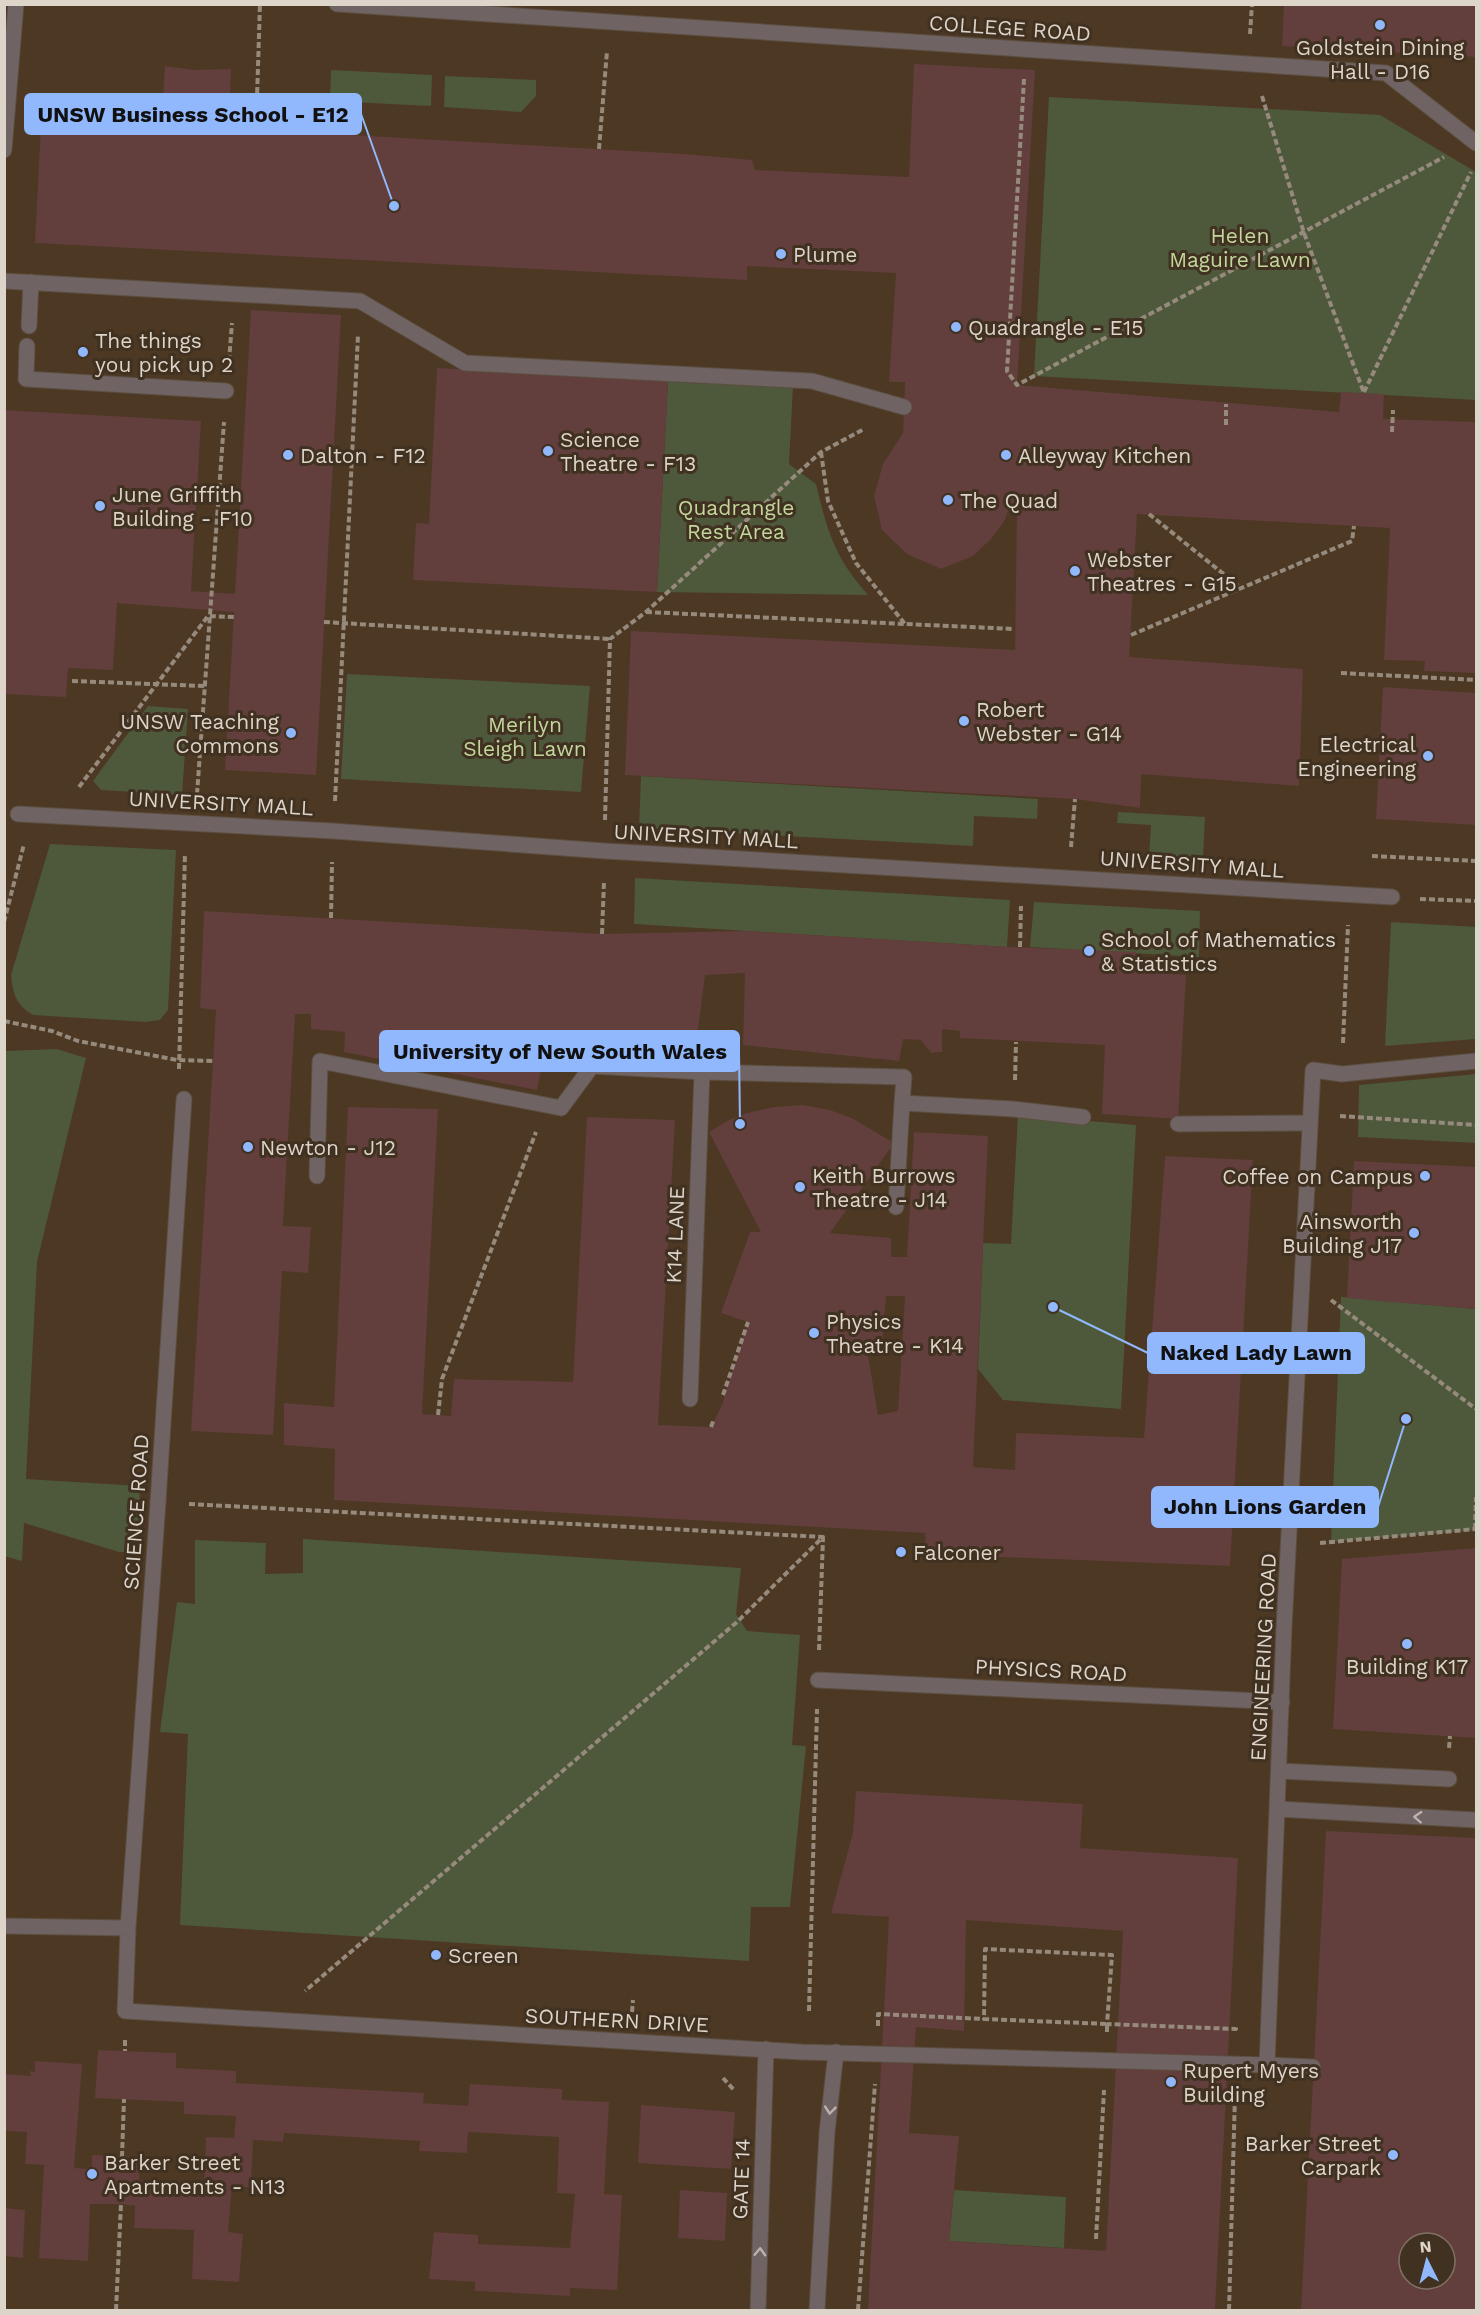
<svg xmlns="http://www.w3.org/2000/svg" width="1481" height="2315" font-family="'Work Sans',sans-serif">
<rect width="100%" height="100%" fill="#403121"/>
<!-- built -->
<path fill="#4c3823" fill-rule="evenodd" d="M 4,5 L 1476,5 L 1476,2310 L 5,2310 ZM 1409,2243 L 1445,2243 L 1445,2279 L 1409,2279 Z"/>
<!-- green -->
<path fill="#4e583a" d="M 331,70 L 432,75 L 431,106 L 330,101 Z
M 445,76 L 536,80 L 536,96 L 521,112 L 444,107 Z
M 1049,97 L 1380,115 L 1476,172 L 1476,400 L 1034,376 Z
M 668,380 L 793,386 L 789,464 L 816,484 C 828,533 834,556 868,595 L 657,592 Z
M 347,674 L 590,686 L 581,792 L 341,779 Z
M 148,706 L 188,709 L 182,795 L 101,790 L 93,781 Z
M 641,776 L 1038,799 L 1037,819 L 974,816 L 973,846 L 639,828 Z
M 1118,812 L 1205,817 L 1203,858 L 1149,855 L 1151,825 L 1117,823 Z
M 50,844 L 176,850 L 168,1010 L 160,1020 L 146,1022 L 33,1015 C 16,1005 13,994 11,975 Z
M 635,878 L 1010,900 L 1007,947 L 634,924 Z
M 1034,902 L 1200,911 L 1199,957 L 1030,947 Z
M 1391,922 L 1476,927 L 1476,1039 L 1385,1046 Z
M 57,1049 L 86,1058 L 37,1262 L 26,1479 L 140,1486 L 138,1538 L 125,1552 L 119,1552 L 24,1523 L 22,1561 L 4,1556 L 5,1051 Z
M 1476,1074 L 1476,1143 L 1358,1137 L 1359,1085 Z
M 1018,1115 L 1136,1125 L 1121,1409 L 1003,1400 L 978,1369 L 983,1243 L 1011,1244 Z
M 1341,1297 L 1476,1309 L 1476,1530 L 1331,1542 Z
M 303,1539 L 741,1568 L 736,1614 L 747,1631 L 800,1635 L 792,1745 L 806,1746 L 790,1907 L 751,1907 L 749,1961 L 180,1925 L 188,1734 L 160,1732 L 177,1602 L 195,1604 L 195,1540 L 266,1543 L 265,1574 L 303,1573 Z
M 954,2190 L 1066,2197 L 1064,2248 L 949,2241 Z"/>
<!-- building -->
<path fill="#623e3c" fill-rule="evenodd" d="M 1284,4 L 1476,4 L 1476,57 L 1282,46 Z
M 914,64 L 1035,70 L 1017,385 L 1339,412 L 1341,392 L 1384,394 L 1383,419 L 1476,422 L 1476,673 L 1424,671 L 1425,661 L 1384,660 L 1390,528 L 1137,514 L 1129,657 L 1303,669 L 1299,786 L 1141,774 L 1140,808 L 1075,799 L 625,775 L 631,631 L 1015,650 L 1017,507 L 1010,506 L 1005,520 L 991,539 L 973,556 L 941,569 L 907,554 L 882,530 L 874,496 L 883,464 L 903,433 L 905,382 L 889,382 L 896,273 L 747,266 L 747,280 L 35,243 L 42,104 L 162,111 L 165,66 L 195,70 L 231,69 L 229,128 L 685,154 L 752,160 L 755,170 L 909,177 Z
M 251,310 L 341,315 L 316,775 L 225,770 L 234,612 L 117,603 L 113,670 L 68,668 L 66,697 L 4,694 L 4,410 L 201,421 L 191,591 L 235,594 Z
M 437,368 L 668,380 L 657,592 L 413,580 L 416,523 L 429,524 Z
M 1383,687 L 1476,693 L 1476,825 L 1376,819 Z
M 204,911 L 602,934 L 746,931 L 1007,947 L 1136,952 L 1134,971 L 1186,975 L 1178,1119 L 1102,1114 L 1105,1045 L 960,1038 L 960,1031 L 942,1029 L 942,1052 L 931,1053 L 921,1040 L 903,1039 L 899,1061 L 743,1045 L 745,973 L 705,975 L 696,1045 L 547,1038 L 537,1090 L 344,1052 L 345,1032 L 311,1029 L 311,1014 L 295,1014 L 283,1226 L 311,1227 L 308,1273 L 282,1271 L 273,1435 L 191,1431 L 216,1010 L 200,1008 Z
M 803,1105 L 830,1110 L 852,1118 L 894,1143 L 830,1233 L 891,1238 L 891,1257 L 907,1257 L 914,1132 L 988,1136 L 973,1467 L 1015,1470 L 1016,1433 L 1144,1438 L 1165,1156 L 1253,1160 L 1230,1566 L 926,1554 L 925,1533 L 334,1500 L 335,1449 L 284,1445 L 284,1403 L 334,1407 L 348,1107 L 438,1109 L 422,1414 L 451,1416 L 454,1379 L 573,1382 L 587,1117 L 675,1120 L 658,1425 L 711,1427 L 722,1405 L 748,1322 L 721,1313 L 750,1232 L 761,1232 L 709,1132 L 727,1121 L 747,1113 L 774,1107 ZM 886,1296 L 905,1296 L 898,1411 L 878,1415 L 867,1349 L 882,1344 Z
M 1354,1161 L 1476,1167 L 1476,1309 L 1347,1298 Z
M 1476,1548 L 1476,1738 L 1333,1729 L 1342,1559 Z
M 856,1791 L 1083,1804 L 1080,1848 L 1238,1858 L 1215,2310 L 868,2310 L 889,1917 L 831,1913 L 853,1833 ZM 966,1920 L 1123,1931 L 1106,2251 L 949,2241 L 959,2136 L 909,2133 L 916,2027 L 964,2031 Z
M 1326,1831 L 1476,1838 L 1476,2310 L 1301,2310 ZM 1409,2243 L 1445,2243 L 1445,2279 L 1409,2279 Z
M 98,2050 L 176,2053 L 176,2068 L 236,2071 L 236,2083 L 424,2093 L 423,2103 L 468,2106 L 470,2084 L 562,2089 L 562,2100 L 609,2102 L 604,2194 L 622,2195 L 617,2290 L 570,2288 L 570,2296 L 475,2291 L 475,2282 L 429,2279 L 434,2232 L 478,2235 L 478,2244 L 570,2248 L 575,2194 L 557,2193 L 559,2137 L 468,2132 L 467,2153 L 419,2151 L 420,2141 L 284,2133 L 283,2142 L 253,2140 L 251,2187 L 232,2187 L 228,2232 L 243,2234 L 239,2282 L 192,2279 L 194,2230 L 134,2228 L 135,2206 L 121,2204 L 90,2204 L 88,2261 L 39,2258 L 44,2165 L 25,2164 L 27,2132 L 4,2131 L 4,2074 L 31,2076 L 30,2071 L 35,2072 L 35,2061 L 82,2064 L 74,2168 L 92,2169 L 92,2155 L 141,2157 L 139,2180 L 204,2185 L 206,2137 L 234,2138 L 236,2116 L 184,2114 L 184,2102 L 95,2098 Z
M 641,2105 L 735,2112 L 731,2169 L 638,2163 Z
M 680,2190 L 727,2193 L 725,2241 L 678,2238 Z
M 4,2208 L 25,2210 L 23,2258 L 4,2256 Z"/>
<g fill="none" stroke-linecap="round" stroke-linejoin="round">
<defs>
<path id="lane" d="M 1178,1124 L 1310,1123
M 317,1176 L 320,1061 L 561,1108 L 592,1066 L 702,1072 L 904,1077 L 902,1103 L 1013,1109 L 1083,1117
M 896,1207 L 902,1103
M 690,1399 L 702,1072
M 158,1502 L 184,1099
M 818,1680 L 1282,1702
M 1279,1771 L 1449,1779
M 1278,1809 L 1476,1820
M 1267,2065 L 1313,2067"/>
<path id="street" d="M 337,4 L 1386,73 L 1476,143
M 4,150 L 16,4
M 4,281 L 360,301 L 465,363 L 812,381 L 904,407
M 29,326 L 31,282
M 27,346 L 26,379 L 226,391
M 18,814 L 333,831 L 605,851 L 1392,897
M 4,1926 L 128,1928 L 125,2011 L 801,2052 L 1267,2065 L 1284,1628 L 1313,1070 L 1342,1074 L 1476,1061
M 128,1928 L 158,1502
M 758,2310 L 766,2049
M 817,2310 L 827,2132 L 836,2052"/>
</defs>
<!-- lane casing -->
<use href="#lane" stroke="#5c4e3f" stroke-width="17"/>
<!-- street casing -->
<use href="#street" stroke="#5c4e3f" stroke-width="17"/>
<!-- path -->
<path stroke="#968a7d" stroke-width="4" stroke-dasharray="6 3" stroke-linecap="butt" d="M 1250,34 L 1252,4
M 1024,79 L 1007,371 L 1017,385 L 1444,157
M 1262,96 L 1304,233 L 1364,393
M 256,129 L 260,4
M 599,149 L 607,51
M 229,361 L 232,323
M 1364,392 L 1471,172
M 1226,425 L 1226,404
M 1392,432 L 1393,410
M 821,452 L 828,501 L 856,563 L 905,624
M 1149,514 L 1241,588
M 646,612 L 1014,629
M 324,622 L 610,639
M 1131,635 L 1352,541 L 1354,526
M 1341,673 L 1476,680
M 72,681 L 204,686
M 79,787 L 208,616 L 234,617
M 197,794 L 224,422
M 335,801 L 358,335
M 605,820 L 610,639 L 646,612 L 821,452 L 864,429
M 1071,847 L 1075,799
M 1372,856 L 1476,861
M 1420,899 L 1476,901
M 331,918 L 332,862
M 4,922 L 24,844
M 602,934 L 604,881
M 1020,947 L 1021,906
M 4,1021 L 52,1031 L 78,1041 L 177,1060 L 214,1061
M 1343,1043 L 1348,925
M 179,1069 L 185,854
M 1015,1080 L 1016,1042
M 1340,1116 L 1476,1125
M 1331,1300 L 1476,1409
M 723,1395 L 748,1322
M 438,1415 L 442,1379 L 536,1132
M 711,1427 L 714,1419
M 189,1504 L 823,1537 L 737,1622 L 305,1991
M 1475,1529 L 1476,1497
M 1320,1543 L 1476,1529
M 819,1650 L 823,1538
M 1449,1748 L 1450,1736
M 809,2011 L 817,1709
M 632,2012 L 633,2000
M 878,2026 L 878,2014 L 984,2019
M 1107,2032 L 1107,2024 L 984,2019 L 985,1949 L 1112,1955 L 1107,2024 L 1236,2029 L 1236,2026
M 125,2040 L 125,2051
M 723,2078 L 734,2090
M 122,2157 L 124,2099
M 1096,2239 L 1104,2090
M 116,2310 L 121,2204
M 858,2310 L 875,2084
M 1229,2310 L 1235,2095"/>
<!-- lane -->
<use href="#lane" stroke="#6f6363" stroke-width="15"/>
<!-- street -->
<use href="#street" stroke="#6f6363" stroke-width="15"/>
</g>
<!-- one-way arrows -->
<defs><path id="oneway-chevron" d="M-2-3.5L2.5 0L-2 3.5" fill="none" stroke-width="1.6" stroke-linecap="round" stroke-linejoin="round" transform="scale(1.5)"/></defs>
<g stroke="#bcb2ab">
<use href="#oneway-chevron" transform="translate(1418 1817) rotate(-177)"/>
<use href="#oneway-chevron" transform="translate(830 2110) rotate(96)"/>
<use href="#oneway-chevron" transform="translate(760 2252) rotate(-88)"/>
</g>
<!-- markers -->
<g fill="#91b8fd" stroke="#403121" stroke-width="2">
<circle cx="1380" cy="25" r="6"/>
<circle cx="781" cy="254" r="6"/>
<circle cx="956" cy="327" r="6"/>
<circle cx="83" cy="352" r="6"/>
<circle cx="548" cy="451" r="6"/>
<circle cx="288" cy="455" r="6"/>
<circle cx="1006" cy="455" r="6"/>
<circle cx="948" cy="500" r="6"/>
<circle cx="100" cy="506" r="6"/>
<circle cx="1075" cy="571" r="6"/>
<circle cx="964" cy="721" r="6"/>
<circle cx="291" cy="733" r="6"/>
<circle cx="1428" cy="756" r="6"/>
<circle cx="1089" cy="951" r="6"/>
<circle cx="248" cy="1147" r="6"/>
<circle cx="1425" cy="1176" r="6"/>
<circle cx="800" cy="1187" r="6"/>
<circle cx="1414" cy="1233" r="6"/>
<circle cx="814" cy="1333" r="6"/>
<circle cx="901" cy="1552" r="6"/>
<circle cx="1407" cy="1644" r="6"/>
<circle cx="436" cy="1955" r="6"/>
<circle cx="1171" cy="2082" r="6"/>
<circle cx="1393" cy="2155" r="6"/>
<circle cx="92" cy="2174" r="6"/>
</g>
<g text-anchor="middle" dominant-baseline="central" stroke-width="6" stroke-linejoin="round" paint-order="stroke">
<!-- street labels -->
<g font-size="21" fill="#ddd4ca" stroke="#403121">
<text transform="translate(1010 28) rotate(4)">COLLEGE ROAD</text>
<text transform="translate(221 803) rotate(3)">UNIVERSITY MALL</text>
<text transform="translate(706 836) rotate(3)">UNIVERSITY MALL</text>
<text transform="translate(1192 864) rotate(4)">UNIVERSITY MALL</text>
<text transform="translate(675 1235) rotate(-88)">K14 LANE</text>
<text transform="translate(136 1512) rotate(-86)">SCIENCE ROAD</text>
<text transform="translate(1263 1657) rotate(-87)">ENGINEERING ROAD</text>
<text transform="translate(1051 1670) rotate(3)">PHYSICS ROAD</text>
<text transform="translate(617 2020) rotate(3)">SOUTHERN DRIVE</text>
<text transform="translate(741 2179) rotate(-88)">GATE 14</text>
</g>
<!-- poi labels -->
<g font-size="21" fill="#ddd4ca" stroke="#403121" text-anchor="start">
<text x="1380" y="47" text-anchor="middle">Goldstein Dining<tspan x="1380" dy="24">Hall - D16</tspan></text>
<text x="793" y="254">Plume</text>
<text x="968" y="327">Quadrangle - E15</text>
<text x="95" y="340">The things<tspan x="95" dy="24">you pick up 2</tspan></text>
<text x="560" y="439">Science<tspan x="560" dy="24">Theatre - F13</tspan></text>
<text x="300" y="455">Dalton - F12</text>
<text x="1018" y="455">Alleyway Kitchen</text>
<text x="112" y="494">June Griffith<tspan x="112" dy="24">Building - F10</tspan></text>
<text x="960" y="500">The Quad</text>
<text x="1087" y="559">Webster<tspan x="1087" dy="24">Theatres - G15</tspan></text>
<text x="976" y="709">Robert<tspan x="976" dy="24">Webster - G14</tspan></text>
<text x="279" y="721" text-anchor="end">UNSW Teaching<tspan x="279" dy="24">Commons</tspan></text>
<text x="1416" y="744" text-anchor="end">Electrical<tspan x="1416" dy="24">Engineering</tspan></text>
<text x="1101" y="939">School of Mathematics<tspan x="1101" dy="24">&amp; Statistics</tspan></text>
<text x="260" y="1147">Newton - J12</text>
<text x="812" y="1175">Keith Burrows<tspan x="812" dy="24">Theatre - J14</tspan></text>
<text x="1413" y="1176" text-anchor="end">Coffee on Campus</text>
<text x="1402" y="1221" text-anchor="end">Ainsworth<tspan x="1402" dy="24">Building J17</tspan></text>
<text x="826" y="1321">Physics<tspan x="826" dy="24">Theatre - K14</tspan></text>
<text x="913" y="1552">Falconer</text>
<text x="1407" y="1666" text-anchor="middle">Building K17</text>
<text x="448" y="1955">Screen</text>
<text x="1183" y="2070">Rupert Myers<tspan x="1183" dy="24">Building</tspan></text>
<text x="1381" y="2143" text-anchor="end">Barker Street<tspan x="1381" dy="24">Carpark</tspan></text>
<text x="104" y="2162">Barker Street<tspan x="104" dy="24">Apartments - N13</tspan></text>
</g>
<!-- park labels -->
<g font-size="21" fill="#c2d79c" stroke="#403121">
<text x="1240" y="235">Helen<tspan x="1240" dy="24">Maguire Lawn</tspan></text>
<text x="736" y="507">Quadrangle<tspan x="736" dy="24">Rest Area</tspan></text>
<text x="525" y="724">Merilyn<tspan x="525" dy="24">Sleigh Lawn</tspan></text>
</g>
</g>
<!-- callouts -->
<path fill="none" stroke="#91b8fd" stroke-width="2" d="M394 206L361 114M740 1124L739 1051M1053 1307L1148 1353M1406 1419L1378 1507"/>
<g fill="#91b8fd" stroke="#403121" stroke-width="2">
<circle cx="394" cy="206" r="6"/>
<circle cx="740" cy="1124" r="6"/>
<circle cx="1053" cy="1307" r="6"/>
<circle cx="1406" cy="1419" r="6"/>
</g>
<g fill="#91b8fd" stroke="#91b8fd" stroke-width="2">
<rect x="25" y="94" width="336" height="40" rx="6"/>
<rect x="380" y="1031" width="359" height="40" rx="6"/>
<rect x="1148" y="1333" width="216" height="40" rx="6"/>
<rect x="1152" y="1487" width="226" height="40" rx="6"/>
</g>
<g font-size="22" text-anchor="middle" font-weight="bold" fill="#111">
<text x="193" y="122">UNSW Business School - E12</text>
<text x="560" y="1059">University of New South Wales</text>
<text x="1256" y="1360">Naked Lady Lawn</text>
<text x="1265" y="1514">John Lions Garden</text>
</g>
<!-- border -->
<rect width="1481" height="2315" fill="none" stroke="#ddd4ca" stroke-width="12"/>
<!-- north arrow -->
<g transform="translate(1427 2261) rotate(354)"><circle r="28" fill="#403121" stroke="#7f7265" stroke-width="1.5"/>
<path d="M0-4.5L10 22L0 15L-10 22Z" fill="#91b8fd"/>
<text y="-9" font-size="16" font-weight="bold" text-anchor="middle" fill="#ddd4ca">N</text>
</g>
</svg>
